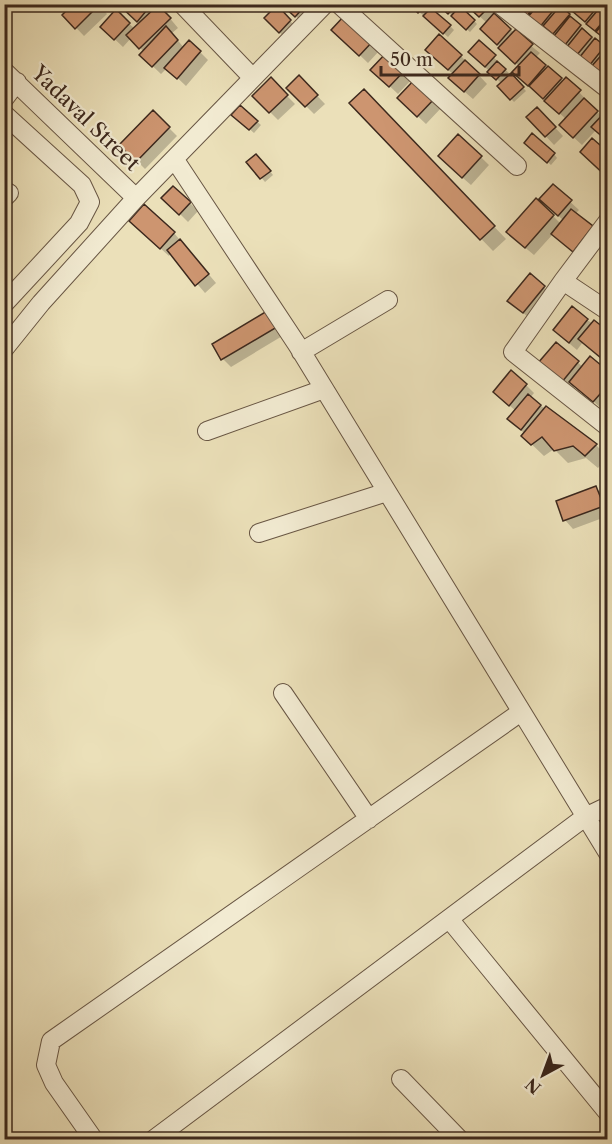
<svg xmlns="http://www.w3.org/2000/svg" width="612" height="1144" font-family="'Libre Caslon Text',serif">
<rect width="100%" height="100%" fill="#ebe0b9"/>
<filter id="stains"><feTurbulence type="fractalNoise" baseFrequency=".00333" numOctaves="4"/><feColorMatrix values="0 0 0 0 .2 0 0 0 0 .09 0 0 0 0 .02 0 0 0 .5 -.17"/></filter>
<radialGradient id="worn" r=".72"><stop offset=".6" stop-color="#630" stop-opacity="0"/><stop offset="1" stop-color="#630" stop-opacity=".3"/></radialGradient>
<!-- shadow -->
<path fill="#0003" d="M 15,4 L 28,4 L 22,11 Z
M 98,4 L 107,14 L 84,36 L 64,15 Z
M 120,4 L 158,4 L 178,28 L 172,33 L 184,48 L 200,52 L 208,60 L 186,86 L 167,68 L 161,74 L 141,55 L 144,52 L 131,38 L 123,47 L 102,27 L 116,12 L 135,29 L 140,24 Z
M 283,4 L 303,4 L 313,14 L 304,24 Z
M 410,4 L 428,4 L 454,30 L 448,37 Z
M 439,4 L 459,4 L 477,24 L 470,32 Z
M 466,4 L 486,4 L 497,15 L 495,17 L 540,53 L 535,58 L 547,69 L 579,92 L 602,117 L 608,111 L 608,141 L 596,130 L 582,145 L 569,133 L 566,119 L 522,80 L 519,66 L 482,29 L 487,23 Z
M 515,4 L 553,4 L 558,9 L 561,6 L 559,4 L 608,4 L 608,41 L 565,5 L 562,9 L 608,51 L 608,80 L 551,31 L 548,35 Z
M 277,8 L 294,25 L 283,36 L 266,18 Z
M 345,17 L 380,50 L 368,63 L 342,38 Z
M 479,42 L 526,91 L 514,102 L 499,86 L 502,84 L 470,52 Z
M 387,54 L 413,78 L 398,94 L 381,78 Z
M 461,56 L 487,84 L 473,99 L 458,86 L 454,75 L 435,58 Z
M 299,77 L 325,104 L 314,114 L 288,88 Z
M 271,80 L 295,104 L 278,120 L 254,96 Z
M 415,81 L 442,107 L 426,124 L 407,106 Z
M 376,103 L 506,239 L 493,251 L 351,104 Z
M 240,107 L 261,125 L 254,133 L 237,118 Z
M 153,112 L 177,136 L 145,169 L 121,145 Z
M 528,117 L 545,117 L 563,136 L 554,145 Z
M 459,136 L 489,165 L 471,185 L 448,165 Z
M 530,146 L 554,154 L 557,158 L 551,165 Z
M 260,159 L 273,175 L 265,182 L 248,162 Z
M 553,186 L 579,210 L 575,214 L 592,228 L 582,259 L 553,234 L 534,255 L 516,240 L 553,216 L 561,224 L 564,221 L 549,207 Z
M 190,203 L 198,211 L 188,222 L 172,206 Z
M 139,229 L 174,233 L 216,283 L 205,293 L 171,253 L 169,256 Z
M 530,275 L 552,295 L 532,320 L 518,309 Z
M 267,313 L 284,335 L 231,367 L 223,359 Z
M 587,320 L 608,333 L 608,363 L 583,342 L 577,350 L 563,338 Z
M 556,344 L 583,367 L 608,373 L 608,402 L 602,409 L 575,385 L 571,389 L 549,371 Z
M 526,385 L 534,393 L 530,398 L 596,445 L 608,457 L 598,468 L 586,458 L 568,463 L 554,449 L 544,456 L 523,436 L 525,434 L 509,419 L 516,411 L 503,400 Z
M 596,488 L 604,496 L 608,516 L 573,529 L 565,520 Z"/>
<!-- building -->
<path fill="#cd9570" stroke="#3c281d" stroke-width="1.5" d="M 73,4 L 100,4 L 75,29 L 62,15 Z
M 118,4 L 152,4 L 137,22 Z
M 281,4 L 306,4 L 306,5 L 295,17 Z
M 408,4 L 426,4 L 418,13 Z
M 441,4 L 457,4 L 448,14 L 439,6 Z
M 465,4 L 489,4 L 490,6 L 479,17 Z
M 519,4 L 536,4 L 527,16 L 516,7 Z
M 539,4 L 557,6 L 539,28 L 527,18 Z
M 563,4 L 575,4 L 570,10 Z
M 578,4 L 600,4 L 585,22 L 572,11 Z
M 603,4 L 608,4 L 608,16 L 595,31 L 586,24 Z
M 158,5 L 171,18 L 139,49 L 126,35 Z
M 277,5 L 291,20 L 279,33 L 264,18 Z
M 460,6 L 475,20 L 466,30 L 451,16 Z
M 560,6 L 570,14 L 553,34 L 543,26 Z
M 431,8 L 451,25 L 443,34 L 423,16 Z
M 116,9 L 130,23 L 114,40 L 100,27 Z
M 494,13 L 511,29 L 497,45 L 480,29 Z
M 345,15 L 373,41 L 359,56 L 331,30 Z
M 570,16 L 581,25 L 565,45 L 554,36 Z
M 608,18 L 608,41 L 596,32 Z
M 166,26 L 178,40 L 152,67 L 139,55 Z
M 582,28 L 592,37 L 576,56 L 566,48 Z
M 516,29 L 533,44 L 515,64 L 498,48 Z
M 439,34 L 462,55 L 448,70 L 425,50 Z
M 595,38 L 605,46 L 589,66 L 579,58 Z
M 189,40 L 201,51 L 177,79 L 164,68 Z
M 479,40 L 496,55 L 485,67 L 468,52 Z
M 606,50 L 608,68 L 601,76 L 590,68 Z
M 387,52 L 406,69 L 389,87 L 370,70 Z
M 531,52 L 546,65 L 528,86 L 512,72 Z
M 465,60 L 480,74 L 464,92 L 448,78 Z
M 497,61 L 506,69 L 496,80 L 487,72 Z
M 548,66 L 562,78 L 543,99 L 529,86 Z
M 511,73 L 524,87 L 510,100 L 497,86 Z
M 299,75 L 318,95 L 305,107 L 286,88 Z
M 271,77 L 288,95 L 269,113 L 252,96 Z
M 566,77 L 581,90 L 559,114 L 544,101 Z
M 415,79 L 435,98 L 417,117 L 397,98 Z
M 364,89 L 495,226 L 480,240 L 349,103 Z
M 584,98 L 598,111 L 573,138 L 559,125 Z
M 240,105 L 258,121 L 249,130 L 231,115 Z
M 537,107 L 556,127 L 545,137 L 526,117 Z
M 608,109 L 608,136 L 605,139 L 591,127 Z
M 153,110 L 170,127 L 136,162 L 119,145 Z
M 532,133 L 555,153 L 547,163 L 524,143 Z
M 458,134 L 482,156 L 462,178 L 438,156 Z
M 592,138 L 608,152 L 608,178 L 580,152 Z
M 256,154 L 271,171 L 260,179 L 246,162 Z
M 553,184 L 572,200 L 558,216 L 539,199 Z
M 173,186 L 191,202 L 179,215 L 161,198 Z
M 536,198 L 554,215 L 525,248 L 506,232 Z
M 144,204 L 175,232 L 160,249 L 129,221 Z
M 571,209 L 593,226 L 573,252 L 551,234 Z
M 180,239 L 209,274 L 195,286 L 167,250 Z
M 530,273 L 545,286 L 523,313 L 507,301 Z
M 572,306 L 588,319 L 569,343 L 553,330 Z
M 267,311 L 277,327 L 221,360 L 212,344 Z
M 594,320 L 608,331 L 608,351 L 601,358 L 578,339 Z
M 556,342 L 579,361 L 562,382 L 538,363 Z
M 590,356 L 608,371 L 608,385 L 593,402 L 569,382 Z
M 511,370 L 527,384 L 509,406 L 493,392 Z
M 528,394 L 541,405 L 521,430 L 507,419 Z
M 546,406 L 597,444 L 585,456 L 573,446 L 554,451 L 542,437 L 531,445 L 521,436 Z
M 596,486 L 604,506 L 563,521 L 556,501 Z"/>
<g fill="none" stroke-linecap="round" stroke-linejoin="round">
<defs>
<path id="minor" d="M 182,4 L 252,77
M 339,4 L 517,166
M 499,4 L 608,89
M 4,71 L 136,198
M 4,99 L 17,82
M 4,114 L 82,185 L 90,202 L 79,223 L 4,304
M 175,160 L 298,346 L 608,853
M 4,198 L 9,193
M 608,221 L 563,281 L 608,311
M 563,281 L 513,352 L 608,427
M 4,349 L 41,303 L 136,198 L 325,4
M 301,352 L 388,300
M 207,431 L 324,389
M 259,533 L 387,492
M 283,693 L 369,819
M 450,920 L 608,1113
M 401,1079 L 460,1140
M 94,1140 L 54,1083 L 46,1065 L 51,1041 L 521,712
M 153,1140 L 585,817 L 608,806"/>
</defs>
<!-- minor casing -->
<use href="#minor" stroke="#685644" stroke-width="20"/>
<!-- minor -->
<use href="#minor" stroke="#f2ebd2" stroke-width="18"/>
</g>
<g text-anchor="middle" dominant-baseline="central" stroke-width="4.5" stroke-linejoin="round" paint-order="stroke">
<!-- street labels -->
<g font-size="21" fill="#3c281d" stroke="#f2ebd2">
<text transform="translate(86 118) rotate(44)">Yadaval Street</text>
</g>
</g>
<!-- margin -->
<rect width="612" height="1144" fill="none" stroke="#ebe0b9" stroke-width="24"/>
<rect x="6" y="6" width="600" height="1132" fill="none" stroke="#3c281d" stroke-width="3"/>
<rect x="12" y="12" width="588" height="1120" fill="none" stroke="#3c281d" stroke-width="1.5"/>
<!-- north arrow -->
<g transform="translate(543 1075) rotate(221)" stroke="#f2ebd2" stroke-width="4.5" paint-order="stroke">
<path d="M0-4.5L10 22L0 15L-10 22Z" fill="#3c281d"/>
<text y="-9" font-size="16" font-weight="bold" text-anchor="middle" fill="#3c281d">N</text>
</g>
<!-- scale -->
<path d="M381 66v9h138v-9" fill="none" stroke="#3c281d" stroke-width="3"/>
<text x="390" y="66" font-size="18" fill="#3c281d" stroke="#f2ebd2" stroke-width="4.5" paint-order="stroke">50 m</text>
<rect width="100%" height="100%" filter="url(#stains)"/>
<rect width="100%" height="100%" fill="url(#worn)"/>
</svg>
